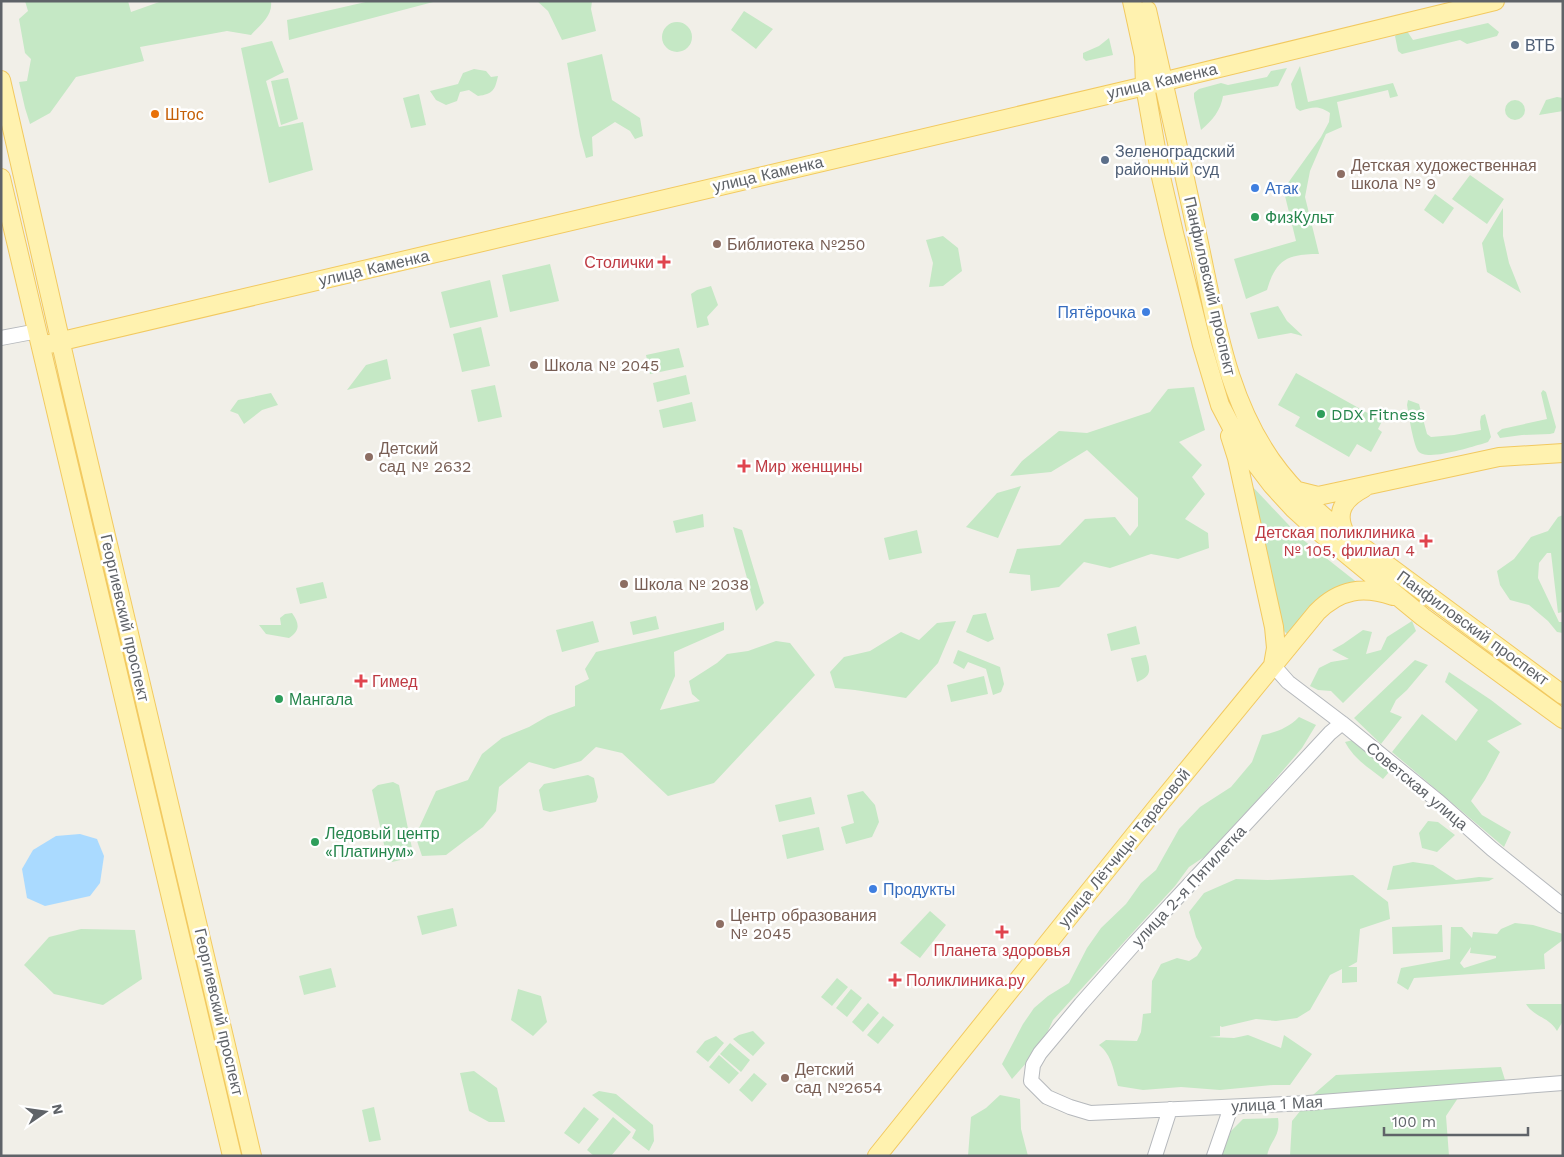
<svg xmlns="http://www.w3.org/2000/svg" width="1564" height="1157" font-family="'Work Sans',sans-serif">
<rect width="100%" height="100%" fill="#f1efe8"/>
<!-- green -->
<path fill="#c5e8c5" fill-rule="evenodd" d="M 25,1 L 128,1 L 131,12 L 162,1 L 271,1 C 273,16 260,25 251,35 L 227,31 L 140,47 L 144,61 L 76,77 L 50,113 L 30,124 L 25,108 L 19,82 L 27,81 L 31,59 L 25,53 L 19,19 L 28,11 Z
M 370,1 L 437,1 L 289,40 L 287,20 Z
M 537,1 L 592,1 L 591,9 L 596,31 L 562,40 L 548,11 Z
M 744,11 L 773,29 L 756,49 L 731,30 Z
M662 37a15 15 0 1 1 30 0a15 15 0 1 1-30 0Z
M 1488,23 L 1499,32 L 1497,36 L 1467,44 L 1460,40 L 1402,54 L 1398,51 L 1395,36 L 1398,33 L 1407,31 L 1413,40 Z
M 1109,38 L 1113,55 L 1086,61 L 1083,58 L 1083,53 L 1099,46 Z
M 272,41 L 284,72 L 266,81 L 279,127 L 303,122 L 313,170 L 269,183 L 241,48 Z
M 602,54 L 612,100 L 640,118 L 643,136 L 635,139 L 630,131 L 615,122 L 592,137 L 593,156 L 586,158 L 580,136 L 567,63 Z
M 1300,66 L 1308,102 L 1393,83 L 1398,96 L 1390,98 L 1388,90 L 1337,102 L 1342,127 L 1326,134 L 1310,171 L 1305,197 L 1319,254 C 1288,254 1276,259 1267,290 L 1246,299 L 1234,259 L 1296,241 L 1285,196 L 1288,183 L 1321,137 L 1329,122 L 1330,113 C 1318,105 1313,107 1300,111 L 1296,108 L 1291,84 Z
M 1287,68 L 1278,86 L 1223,96 C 1221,110 1212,121 1201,130 L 1194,98 L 1194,93 L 1199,89 L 1221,83 L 1228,85 L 1267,77 L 1271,71 Z
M 474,69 L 486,71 L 491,77 L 498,76 C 495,90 493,94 478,96 L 469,90 L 460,92 L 457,101 L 446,105 L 436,100 L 430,91 L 458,84 L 463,73 Z
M 288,78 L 298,119 L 281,125 L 271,81 Z
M 419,94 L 426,125 L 411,128 L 403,98 Z
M 1557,97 L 1563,98 L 1563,111 L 1539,115 L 1546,100 Z
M1505 110a10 10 0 1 1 20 0a10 10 0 1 1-20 0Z
M 1470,175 L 1504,199 L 1487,224 L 1452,199 Z
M 1435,194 L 1454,208 L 1443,224 L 1424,210 Z
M 1503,208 L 1503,236 L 1509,263 L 1521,293 L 1487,272 L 1482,243 Z
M 943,236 L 958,248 L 962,271 L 943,286 L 929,287 L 933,263 L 926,240 Z
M 550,264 L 559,301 L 510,312 L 502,275 Z
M 490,280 L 498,317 L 450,328 L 441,292 Z
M 711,286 L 718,305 L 707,317 L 709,325 L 697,328 L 691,294 L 697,290 Z
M 1278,306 L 1287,321 L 1303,336 L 1291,333 L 1258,339 L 1250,313 Z
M 481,327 L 490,366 L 462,372 L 453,334 Z
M 679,348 L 684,367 L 650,374 L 646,355 Z
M 387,359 L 391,379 L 347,390 L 366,365 Z
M 1296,373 L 1382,421 L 1378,429 L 1382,432 L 1371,452 L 1357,444 L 1349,457 L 1295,426 L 1300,417 L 1278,405 Z
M 686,375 L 690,394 L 657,402 L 653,383 Z
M 495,385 L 502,417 L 478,422 L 471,390 Z
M 1194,387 L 1205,430 L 1179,442 L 1202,465 L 1192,477 L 1205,494 L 1185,519 L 1208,533 L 1209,548 L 1178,559 L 1151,554 L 1110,568 L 1084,562 L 1059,587 L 1031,591 L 1030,575 L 1009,573 L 1017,549 L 1060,545 L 1085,519 L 1115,517 L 1130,536 L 1138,526 L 1138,498 L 1087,450 L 1051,472 L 1010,476 L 1022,461 L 1059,431 L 1087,433 L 1150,412 L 1168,389 Z
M 1543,390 L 1546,392 L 1556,427 L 1554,433 L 1550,434 L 1522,435 L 1500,438 L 1497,433 L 1502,429 L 1547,419 L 1541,393 Z
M 271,393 L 278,405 L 262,410 L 244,424 L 238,414 L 230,411 L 238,400 Z
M 1408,400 L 1419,404 L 1427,434 L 1431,437 L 1454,435 L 1481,430 L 1480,422 L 1481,416 L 1485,414 L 1491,437 L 1488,442 L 1482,444 C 1470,447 1426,462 1418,451 C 1413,443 1409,416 1407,405 Z
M 692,402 L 696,421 L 663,428 L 659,410 Z
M 1250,484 L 1302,539 L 1359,584 L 1338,587 L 1321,596 L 1290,634 L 1286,633 L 1283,630 Z
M 1021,486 L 998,538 L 966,527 L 997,493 Z
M 703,514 L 704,527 L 676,533 L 673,521 Z
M 1563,515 L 1563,612 L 1558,613 L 1551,553 L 1547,553 L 1539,563 L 1538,578 L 1559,622 L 1563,622 L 1563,633 L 1557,632 L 1548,621 L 1529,605 L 1510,600 L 1500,585 L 1497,571 L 1514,559 L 1531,537 L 1548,531 L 1558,517 Z
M 733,527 L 742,530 L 764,603 L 756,611 Z
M 917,530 L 922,553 L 889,560 L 884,538 Z
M 323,582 L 327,598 L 300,604 L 296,588 Z
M 292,613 C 299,623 301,630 289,638 L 266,634 L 259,625 L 281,625 L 280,618 L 285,614 Z
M 986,613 L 994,639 L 988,642 L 966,632 L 973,615 Z
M 656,616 L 659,629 L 633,635 L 630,622 Z
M 593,621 L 599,642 L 562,652 L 556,630 Z
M 956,621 L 938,663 L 906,698 L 855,690 L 835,688 L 830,672 L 844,657 L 870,651 L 901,632 L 919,640 L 937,623 Z
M 1412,621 L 1416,631 L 1343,703 L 1331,691 L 1318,690 L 1310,686 L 1319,668 L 1331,662 L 1349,659 L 1332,650 L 1343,644 L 1363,630 L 1372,632 L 1366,654 L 1381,650 L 1387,637 Z
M 724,622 L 724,630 L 674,652 L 675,676 L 660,710 L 700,701 L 692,694 L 689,681 L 717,663 L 727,654 L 748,651 L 776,641 L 790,643 L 815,675 L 714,783 L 668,796 L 622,753 L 596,747 L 581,761 L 554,769 L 529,762 L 499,787 L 496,811 L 483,827 L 446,855 L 422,856 L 417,841 L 419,828 L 436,791 L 468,780 L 482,754 L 502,738 L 529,727 L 548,716 L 575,706 L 575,686 L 589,679 L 585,669 L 596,652 Z
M 1136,626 L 1140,644 L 1111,651 L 1107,634 Z
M 958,650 L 1000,667 L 1004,684 L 1001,692 L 993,695 L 986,669 L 968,662 L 964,669 L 953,663 Z
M 1146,655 C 1150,669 1153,676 1137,682 L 1131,658 Z
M 1415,660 L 1428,665 L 1407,690 L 1396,700 L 1390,712 L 1402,717 L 1381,744 L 1354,718 Z
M 1449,672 L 1491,700 L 1522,724 L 1487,741 L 1500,752 L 1485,780 L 1471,801 L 1482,815 L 1511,832 L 1504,847 L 1392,752 L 1422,714 L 1456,741 L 1478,710 L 1445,682 Z
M 984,676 L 988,694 L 951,702 L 947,685 Z
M 1299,717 L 1316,725 L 1302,748 L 1261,796 L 1204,857 L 1189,867 L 1175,886 L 1053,1020 L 1046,1035 L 1027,1062 L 1012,1079 L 1002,1064 L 1023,1024 L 1034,1008 L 1048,996 L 1069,983 L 1087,948 L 1101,928 L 1126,904 L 1141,883 L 1156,870 L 1179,829 L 1200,807 L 1231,787 L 1252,762 L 1262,735 C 1277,732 1288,728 1299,717 Z
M 1353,740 L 1389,772 L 1383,779 C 1369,768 1354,759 1345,742 Z
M 588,775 L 594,778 L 598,797 L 596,802 L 550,812 L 543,810 L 539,790 L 544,784 Z
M 393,782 L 399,785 L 413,853 L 409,858 L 392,862 L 387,858 L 372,790 L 378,785 Z
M 863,791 L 875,805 L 879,822 L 872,837 L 846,844 L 841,827 L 854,823 L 847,795 Z
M 811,797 L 815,814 L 779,822 L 775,805 Z
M 1428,821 L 1438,822 L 1455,835 L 1437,852 L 1422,848 L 1419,833 Z
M 819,827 L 824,850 L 787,859 L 782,835 Z
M 1413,862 L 1433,865 L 1456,880 L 1479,877 L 1494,878 L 1489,881 L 1387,890 L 1393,866 Z
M 1353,875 L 1388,902 L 1390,919 L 1360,929 L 1357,962 L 1348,967 L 1357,967 L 1357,982 L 1342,983 L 1342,969 L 1330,975 L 1310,1010 L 1297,1018 L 1276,1021 L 1256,1019 L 1222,1027 L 1220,1026 L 1220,1036 L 1209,1037 L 1234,1038 L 1248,1035 L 1281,1048 L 1284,1035 L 1312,1054 L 1290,1085 L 1273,1085 L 1220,1090 L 1181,1087 L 1143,1090 L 1118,1086 C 1114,1072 1112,1055 1099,1045 L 1106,1040 L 1137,1041 L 1141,1032 L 1143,1014 L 1151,1013 L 1152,981 L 1161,964 L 1177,958 L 1189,961 L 1197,956 L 1202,948 L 1196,937 L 1189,912 L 1204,893 L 1236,879 L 1268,880 Z
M 453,908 L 457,926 L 422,935 L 417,916 Z
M 930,911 L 946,925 L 920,958 L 900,943 Z
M 1515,923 L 1533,925 L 1563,934 L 1563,940 L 1544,954 L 1545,969 L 1414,978 L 1408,990 L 1397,983 L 1401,968 L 1450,959 L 1451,927 L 1462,927 L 1472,938 L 1473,932 L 1497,934 L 1501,929 ZM 1471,947 L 1470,953 L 1496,956 L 1496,958 L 1464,968 L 1460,963 Z
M 1442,925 L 1443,952 L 1393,954 L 1392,927 Z
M 81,929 L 135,930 L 142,979 L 103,1005 L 54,994 L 24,965 L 49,937 Z
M 331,968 L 336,987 L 304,995 L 299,976 Z
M 837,978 L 848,987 L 832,1006 L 821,997 Z
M 518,989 L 541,996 L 547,1022 L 533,1036 L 511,1020 Z
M 851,989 L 862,998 L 847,1017 L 836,1008 Z
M 868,1003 L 879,1013 L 863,1032 L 852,1022 Z
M 1526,1004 L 1563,1004 L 1563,1021 L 1557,1031 C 1548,1016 1535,1018 1526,1004 Z
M 883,1016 L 894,1025 L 878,1044 L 867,1035 Z
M 753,1031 L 765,1043 L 753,1056 L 733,1039 L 739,1035 Z
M 716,1036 L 724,1043 L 708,1062 L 696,1052 L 705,1041 Z
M 730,1043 L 750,1060 L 741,1072 L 720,1054 Z
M 719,1055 L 739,1073 L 729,1084 L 709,1067 Z
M 1501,1067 L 1505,1080 L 1476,1084 L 1460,1095 L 1446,1116 L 1449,1156 L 1290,1156 L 1292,1121 L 1314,1094 L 1336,1075 Z
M 474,1071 L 497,1088 L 505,1122 L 489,1122 L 469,1111 L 460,1073 Z
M 754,1073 L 767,1084 L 752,1102 L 739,1090 Z
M 599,1091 L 616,1094 L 653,1125 L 654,1141 L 649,1151 L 632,1138 L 636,1130 L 592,1095 Z
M 1000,1095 L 1020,1099 L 1021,1129 L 1028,1156 L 968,1156 L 971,1117 L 986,1108 Z
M 374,1107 L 381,1140 L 369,1142 L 362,1110 Z
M 584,1107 L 599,1119 L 579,1144 L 564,1133 Z
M 613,1117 L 631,1132 L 611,1156 L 594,1156 L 587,1150 Z
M 1278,1118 C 1281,1137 1270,1140 1267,1156 L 1219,1156 L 1223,1139 L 1243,1119 Z"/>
<!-- water -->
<path fill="#aadaff" d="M 80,834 L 97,839 L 104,856 L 100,883 L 90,896 L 45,906 L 27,898 L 22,869 L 33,850 L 56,836 Z"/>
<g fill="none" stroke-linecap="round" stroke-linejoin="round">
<defs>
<path id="minor" d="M 1,338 L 38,331
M 1273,665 L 1288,682 L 1342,723 L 1439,802 L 1492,849 L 1563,906
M 1342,723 L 1330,733 L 1135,943 L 1081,1004 L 1040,1053 L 1033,1065 L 1031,1081 L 1047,1097 L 1070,1107 L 1090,1113 L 1308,1103 L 1563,1083
M 1155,1156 L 1170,1109
M 1214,1156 L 1231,1107"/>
<path id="major" d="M 1132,1 L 1144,56 L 1145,86 L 1161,177 L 1174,233 L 1202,345 L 1220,405 L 1240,443 L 1272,485 L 1293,508 L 1316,529 L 1423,617 L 1563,719
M 1147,10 C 1164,85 1181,159 1197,234 C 1215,316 1226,404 1280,472 C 1313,514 1360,545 1402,576 C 1456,616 1509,655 1563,695
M 1,80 L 70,383 L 252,1156
M 1,178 L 232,1156
M 41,346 L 1145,86 L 1495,1
M 1230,436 L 1237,458 L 1274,627 L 1276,648 L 1273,665
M 1298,491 L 1318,496 L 1499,457 L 1563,453
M 1346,535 C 1334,513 1343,499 1364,488
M 877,1156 L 1157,807 L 1317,612 C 1340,589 1363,586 1393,596"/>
</defs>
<!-- minor casing -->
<use href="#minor" stroke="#b5b8bc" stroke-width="16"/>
<!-- major casing -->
<use href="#major" stroke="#f2c960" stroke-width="20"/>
<!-- minor -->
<use href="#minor" stroke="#fff" stroke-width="14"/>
<!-- major -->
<use href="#major" stroke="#fff2af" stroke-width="18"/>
</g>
<!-- markers -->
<g fill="#5c6f8a" stroke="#fff" stroke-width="2">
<circle cx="1515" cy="45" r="5"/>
<circle cx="1105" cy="160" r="5"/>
</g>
<circle fill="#e8710a" stroke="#fff" stroke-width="2" cx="155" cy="114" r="5"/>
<g fill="#8d6e63" stroke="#fff" stroke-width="2">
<circle cx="1341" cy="174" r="5"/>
<circle cx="717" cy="244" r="5"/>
<circle cx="534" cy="365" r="5"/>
<circle cx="369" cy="457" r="5"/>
<circle cx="624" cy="584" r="5"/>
<circle cx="720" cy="924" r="5"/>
<circle cx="785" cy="1078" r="5"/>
</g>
<g fill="#3f7fe0" stroke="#fff" stroke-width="2">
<circle cx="1255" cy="188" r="5"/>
<circle cx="1146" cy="312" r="5"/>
<circle cx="873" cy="889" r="5"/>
</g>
<g fill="#2e9e5b" stroke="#fff" stroke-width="2">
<circle cx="1255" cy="217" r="5"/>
<circle cx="1321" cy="414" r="5"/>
<circle cx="279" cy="699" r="5"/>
<circle cx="315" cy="842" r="5"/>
</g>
<g fill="#e0444e" stroke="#fff" stroke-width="2">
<path d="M661.5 254.5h5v5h5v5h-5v5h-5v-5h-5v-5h5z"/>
<path d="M741.5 458.5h5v5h5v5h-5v5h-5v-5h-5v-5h5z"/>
<path d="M1423.5 533.5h5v5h5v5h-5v5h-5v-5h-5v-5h5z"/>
<path d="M358.5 673.5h5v5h5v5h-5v5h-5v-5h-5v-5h5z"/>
<path d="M999.5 924.5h5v5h5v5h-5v5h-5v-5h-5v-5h5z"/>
<path d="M892.5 972.5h5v5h5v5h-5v5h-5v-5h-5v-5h5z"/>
</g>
<g text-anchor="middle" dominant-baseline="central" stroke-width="5" stroke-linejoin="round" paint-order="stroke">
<!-- service labels -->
<g font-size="16" fill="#4e5e75" stroke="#fff" text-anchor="start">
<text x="1525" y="45">ВТБ</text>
<text x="1115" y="151">Зеленоградский<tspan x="1115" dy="18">районный суд</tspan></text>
</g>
<!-- street labels -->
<g font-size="16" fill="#5f6368" stroke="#fff">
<text transform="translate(1162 81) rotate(-13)">улица Каменка</text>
<text transform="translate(768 174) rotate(-13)">улица Каменка</text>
<text transform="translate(374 268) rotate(-13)">улица Каменка</text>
<text transform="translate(1210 286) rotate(77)">Панфиловский проспект</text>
<text transform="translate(125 618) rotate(77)">Георгиевский проспект</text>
<text transform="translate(1473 628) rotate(36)">Панфиловский проспект</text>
<text transform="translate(1417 786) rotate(40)">Советская улица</text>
<text transform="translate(1124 848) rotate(-51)">улица Лётчицы Тарасовой</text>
<text transform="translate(1189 886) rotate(-47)">улица 2-я Пятилетка</text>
<text transform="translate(219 1012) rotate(77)">Георгиевский проспект</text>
<text transform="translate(1277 1104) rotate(-3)">улица 1 Мая</text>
</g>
<!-- food labels -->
<g font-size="16" fill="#c56008" stroke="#fff" text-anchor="start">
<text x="165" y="114">Штос</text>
</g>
<!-- education labels -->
<g font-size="16" fill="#785e54" stroke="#fff" text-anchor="start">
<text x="1351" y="165">Детская художественная<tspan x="1351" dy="18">школа № 9</tspan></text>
<text x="727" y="244">Библиотека №250</text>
<text x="544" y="365">Школа № 2045</text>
<text x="379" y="448">Детский<tspan x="379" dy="18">сад № 2632</tspan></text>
<text x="634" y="584">Школа № 2038</text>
<text x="730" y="915">Центр образования<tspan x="730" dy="18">№ 2045</tspan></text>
<text x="795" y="1069">Детский<tspan x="795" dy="18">сад №2654</tspan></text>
</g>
<!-- shop labels -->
<g font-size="16" fill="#366cbe" stroke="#fff" text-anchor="start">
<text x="1265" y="188">Атак</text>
<text x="1136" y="312" text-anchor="end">Пятёрочка</text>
<text x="883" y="889">Продукты</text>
</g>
<!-- leisure labels -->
<g font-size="16" fill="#27864d" stroke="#fff" text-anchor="start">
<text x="1265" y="217">ФизКульт</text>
<text x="1331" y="414">DDX Fitness</text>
<text x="289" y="699">Мангала</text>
<text x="325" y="833">Ледовый центр<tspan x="325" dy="18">«Платинум»</tspan></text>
</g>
<!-- health labels -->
<g font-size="16" fill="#be3a42" stroke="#fff" text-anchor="start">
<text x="654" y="262" text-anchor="end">Столички</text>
<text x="755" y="466">Мир женщины</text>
<text x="1415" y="532" text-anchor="end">Детская поликлиника<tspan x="1415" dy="18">№ 105, филиал 4</tspan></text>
<text x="372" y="681">Гимед</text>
<text x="1002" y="950" text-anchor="middle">Планета здоровья</text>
<text x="906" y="980">Поликлиника.ру</text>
</g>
</g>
<!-- border -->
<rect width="1564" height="1157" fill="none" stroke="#5f6368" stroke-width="5"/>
<!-- north arrow -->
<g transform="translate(45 1112) rotate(77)" stroke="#ffffff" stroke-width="4" paint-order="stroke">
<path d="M0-4L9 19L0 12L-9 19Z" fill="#5f6368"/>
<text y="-8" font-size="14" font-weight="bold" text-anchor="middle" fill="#5f6368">N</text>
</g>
<!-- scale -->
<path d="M1384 1127v8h144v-8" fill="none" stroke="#5f6368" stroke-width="2.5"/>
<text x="1392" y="1127" font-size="15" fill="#5f6368" stroke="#ffffff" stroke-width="4" paint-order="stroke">100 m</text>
</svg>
